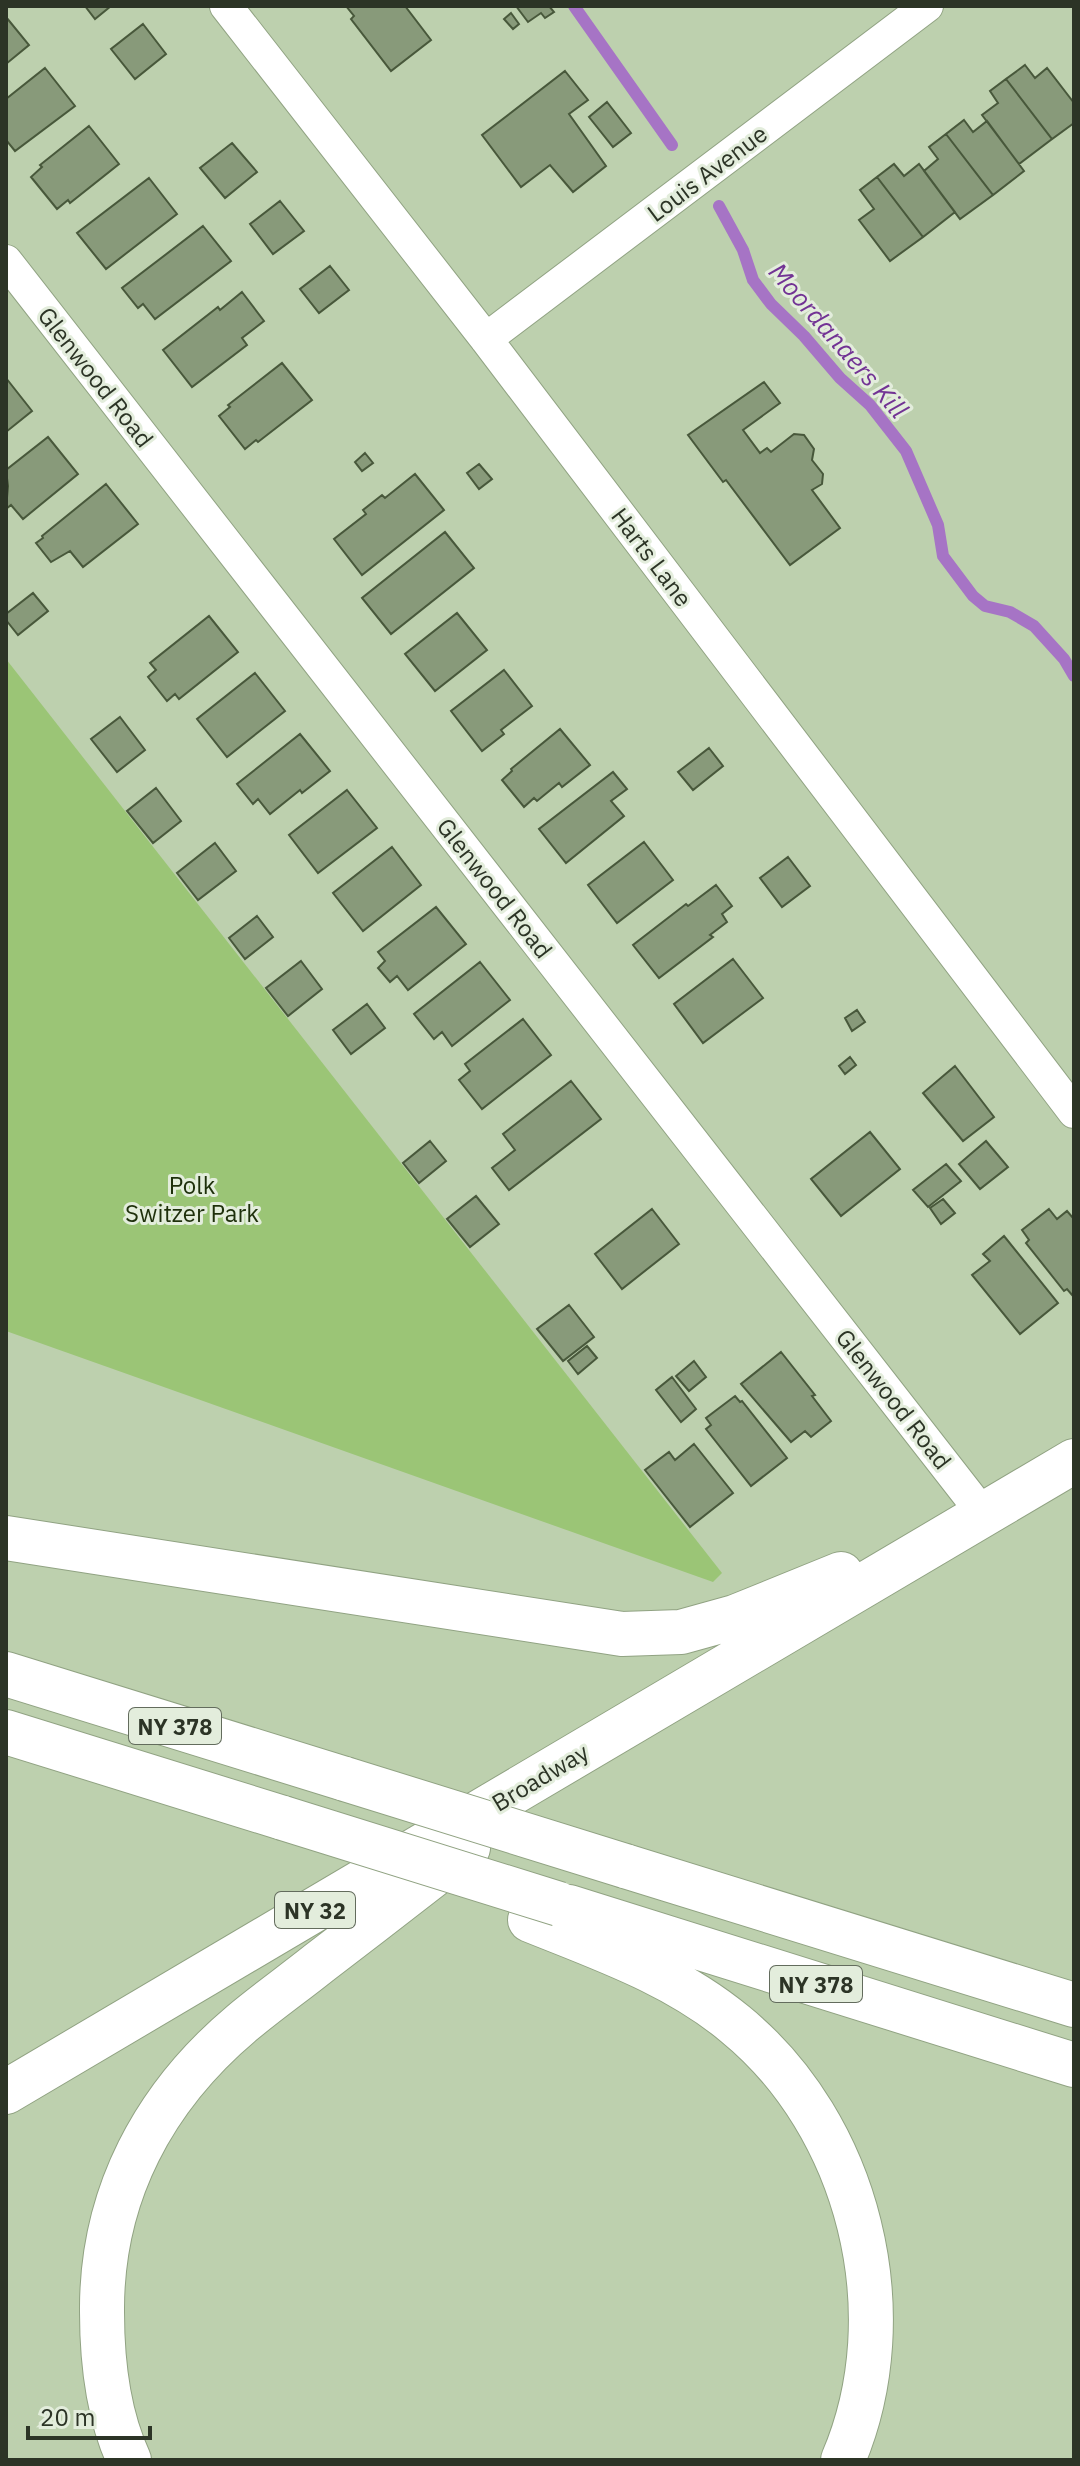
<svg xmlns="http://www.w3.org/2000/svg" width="1080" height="2466" font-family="'IBM Plex Sans',sans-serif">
<rect width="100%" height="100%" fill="#bdd0ae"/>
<!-- green -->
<path fill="#9bc576" d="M 6,659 L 722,1573 L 713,1582 L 6,1331 Z"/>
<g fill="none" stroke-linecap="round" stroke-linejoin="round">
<!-- stream -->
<path stroke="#a674c5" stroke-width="12" d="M 574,6 L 672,145
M 719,206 L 743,250 L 753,280 L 771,304 L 804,336 L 840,378 L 870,405 L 906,451 L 938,525 L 943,556 L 973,596 L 985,606 L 1010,612 L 1034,626 L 1064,659 L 1074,676"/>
</g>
<!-- building -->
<path fill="#889a7a" stroke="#48583b" stroke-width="2" d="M 85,6 L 111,6 L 95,19 Z
M 346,6 L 405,6 L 431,40 L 391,71 L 351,19 L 354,16 Z
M 516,6 L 549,6 L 554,12 L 545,18 L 541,13 L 528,22 Z
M 511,13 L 519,24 L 513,29 L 504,19 Z
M 6,17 L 29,45 L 6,64 Z
M 143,24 L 166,54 L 135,79 L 111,49 Z
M 1025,65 L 1035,78 L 1047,68 L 1074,103 L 1074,123 L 1052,139 L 1006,79 Z
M 45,68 L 75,106 L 15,151 L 6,140 L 6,99 Z
M 565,71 L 588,100 L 569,114 L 606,166 L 573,192 L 550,165 L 521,187 L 482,135 Z
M 1006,79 L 1052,139 L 1019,164 L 982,115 L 998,103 L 990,91 Z
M 607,102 L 631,133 L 613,147 L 589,117 Z
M 964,120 L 973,132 L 987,121 L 1024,171 L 993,195 L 946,134 Z
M 89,126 L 119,164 L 70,203 L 68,200 L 57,209 L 31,177 L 42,167 L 40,165 Z
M 946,134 L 993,195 L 960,219 L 924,171 L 938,159 L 929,147 Z
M 232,143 L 257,172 L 225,198 L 200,168 Z
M 894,164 L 904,176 L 919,164 L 955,212 L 923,237 L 877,177 Z
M 877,177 L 923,237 L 890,261 L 859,220 L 874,209 L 860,190 Z
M 149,178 L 177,214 L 106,269 L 77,233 Z
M 280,201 L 304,231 L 273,254 L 250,224 Z
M 203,226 L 231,261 L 155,319 L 143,304 L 138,308 L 122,288 Z
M 330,266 L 349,290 L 319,313 L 300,289 Z
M 242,292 L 264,321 L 242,338 L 247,345 L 192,387 L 163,350 L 218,307 L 220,310 Z
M 282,363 L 312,400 L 258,442 L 256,440 L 245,449 L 219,416 L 230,407 L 228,405 Z
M 6,378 L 32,411 L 6,432 Z
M 764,382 L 780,403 L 743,430 L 760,453 L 767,448 L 771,452 L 794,434 L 804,435 L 814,449 L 812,460 L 823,474 L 822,484 L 812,490 L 840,528 L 790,565 L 726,480 L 723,482 L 688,435 Z
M 48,437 L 78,474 L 23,519 L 11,505 L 6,509 L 8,486 L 6,470 Z
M 365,453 L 373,463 L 362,471 L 355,462 Z
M 479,464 L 492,479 L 479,489 L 467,473 Z
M 415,474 L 444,510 L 362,575 L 334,539 L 366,514 L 363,510 L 382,495 L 385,498 Z
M 106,484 L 138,524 L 83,567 L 70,551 L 51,562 L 36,543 L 43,538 L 42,536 Z
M 445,532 L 474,568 L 391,634 L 362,598 Z
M 33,593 L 48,611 L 18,635 L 6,620 L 6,614 Z
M 457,613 L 487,650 L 435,691 L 405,654 Z
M 209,616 L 238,652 L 179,699 L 175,694 L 167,701 L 148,677 L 156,670 L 150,663 Z
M 504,670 L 532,706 L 501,730 L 504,734 L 482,751 L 451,711 Z
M 255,673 L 285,711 L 227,757 L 197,719 Z
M 120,717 L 145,750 L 117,772 L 91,739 Z
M 560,729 L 590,765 L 562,787 L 559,783 L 537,801 L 534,798 L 524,807 L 502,780 L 512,771 L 511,769 Z
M 300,734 L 330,771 L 302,793 L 300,790 L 270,814 L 258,799 L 253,804 L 237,784 Z
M 709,748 L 723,766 L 693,790 L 678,772 Z
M 613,772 L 627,789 L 611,801 L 624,816 L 566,863 L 539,829 Z
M 156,788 L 181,821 L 153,843 L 127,811 Z
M 347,790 L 377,828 L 318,873 L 289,835 Z
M 644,842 L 673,880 L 617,923 L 588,885 Z
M 215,843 L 236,871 L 198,900 L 177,873 Z
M 392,847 L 421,885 L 363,931 L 333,893 Z
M 788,857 L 810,886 L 782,907 L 760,878 Z
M 716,885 L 732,906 L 722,914 L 727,922 L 710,935 L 713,937 L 659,978 L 633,945 L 686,904 L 688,906 Z
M 436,907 L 466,944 L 408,990 L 397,976 L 390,982 L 378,968 L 385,961 L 378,952 Z
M 257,916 L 273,937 L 245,959 L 229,938 Z
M 733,959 L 763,998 L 703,1043 L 674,1004 Z
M 301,961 L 322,989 L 288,1016 L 266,988 Z
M 480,962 L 510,1000 L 452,1046 L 442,1032 L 434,1039 L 414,1014 Z
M 367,1004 L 385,1028 L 351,1054 L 333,1030 Z
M 857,1010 L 865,1022 L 852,1031 L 845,1018 Z
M 523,1019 L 551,1055 L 482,1109 L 459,1080 L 470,1071 L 465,1064 Z
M 850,1057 L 856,1065 L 845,1074 L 839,1066 Z
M 955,1066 L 994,1117 L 963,1141 L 923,1093 Z
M 571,1081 L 601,1119 L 509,1190 L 492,1168 L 515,1150 L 503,1134 Z
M 870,1132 L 900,1169 L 841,1216 L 811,1179 Z
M 430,1141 L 446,1161 L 419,1183 L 403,1163 Z
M 986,1141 L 1008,1167 L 980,1189 L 959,1164 Z
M 946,1164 L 961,1181 L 928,1207 L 913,1190 Z
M 476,1196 L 499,1224 L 470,1247 L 447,1219 Z
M 943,1199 L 955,1213 L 941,1224 L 930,1208 Z
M 652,1209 L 679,1244 L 622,1289 L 595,1254 Z
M 1049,1209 L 1057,1219 L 1067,1211 L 1074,1219 L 1073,1296 L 1067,1289 L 1064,1291 L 1026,1243 L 1029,1240 L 1022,1230 Z
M 1004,1236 L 1058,1303 L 1020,1334 L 972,1275 L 990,1261 L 983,1254 Z
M 569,1305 L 594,1337 L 563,1361 L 537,1329 Z
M 587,1346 L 597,1358 L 578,1374 L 568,1361 Z
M 781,1352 L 815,1395 L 812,1396 L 831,1421 L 811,1437 L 805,1431 L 791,1442 L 741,1384 Z
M 694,1361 L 706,1377 L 689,1391 L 676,1376 Z
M 672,1377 L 696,1409 L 681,1422 L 656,1390 Z
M 735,1396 L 740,1402 L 742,1401 L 787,1458 L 751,1486 L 706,1429 L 711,1425 L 706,1418 Z
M 694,1444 L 733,1493 L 690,1527 L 645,1470 L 669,1452 L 675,1460 Z"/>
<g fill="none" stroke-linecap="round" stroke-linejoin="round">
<defs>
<path id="street" d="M 226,6 L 486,339 L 1074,1112
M 6,261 L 984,1515
M 486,339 L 927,6"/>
<path id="primary" d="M 6,1538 L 622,1634 L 681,1632 L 735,1617 L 841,1574
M 6,1674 L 345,1779
M 6,1732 L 283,1818
M 625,1866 L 1074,2005
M 569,1907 L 1074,2065
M 530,1920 C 602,1949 675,1974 735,2024 C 859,2125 906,2313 843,2460
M 6,2092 L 1074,1461
M 129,2460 C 108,2415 102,2361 102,2312 C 101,2195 154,2097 242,2023 C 267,2002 294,1983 319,1963 C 369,1925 418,1887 468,1848"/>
</defs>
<!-- street casing -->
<use href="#street" stroke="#91a383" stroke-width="34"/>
<!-- primary casing -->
<use href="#primary" stroke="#91a383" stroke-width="46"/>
<!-- street -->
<use href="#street" stroke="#fff" stroke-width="32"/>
<!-- primary -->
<use href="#primary" stroke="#fff" stroke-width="44"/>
<defs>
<path id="primary-bridge" d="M 345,1779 L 625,1866
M 283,1818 L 559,1904"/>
</defs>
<!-- primary-bridge casing -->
<use href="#primary-bridge" stroke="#91a383" stroke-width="46" stroke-linecap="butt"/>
<!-- primary-bridge -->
<use href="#primary-bridge" stroke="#fff" stroke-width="44"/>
</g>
<g text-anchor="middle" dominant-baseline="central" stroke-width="6" stroke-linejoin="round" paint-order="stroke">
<!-- shield labels -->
<g fill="#e3eddc" stroke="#636c5d" stroke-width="2">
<rect x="129" y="1708" width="92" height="36" rx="6"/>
<rect x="275" y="1892" width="80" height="36" rx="6"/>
<rect x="770" y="1966" width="92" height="36" rx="6"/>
</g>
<g font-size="22" font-weight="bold" fill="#2c3426">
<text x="175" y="1726">NY 378</text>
<text x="315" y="1910">NY 32</text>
<text x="816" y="1984">NY 378</text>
</g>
<!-- street labels -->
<g font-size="24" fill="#2c3426" stroke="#e3eddc">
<text transform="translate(707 173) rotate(-37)">Louis Avenue</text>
<text transform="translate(96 377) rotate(52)">Glenwood Road</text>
<text transform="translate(652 557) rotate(53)">Harts Lane</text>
<text transform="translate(495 888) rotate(52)">Glenwood Road</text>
<text transform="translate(894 1399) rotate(52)">Glenwood Road</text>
<text transform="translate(540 1777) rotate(-31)">Broadway</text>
</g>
<!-- park labels -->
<g font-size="24" fill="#1e300b" stroke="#e3eddc">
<text x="192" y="1185">Polk<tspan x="192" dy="28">Switzer Park</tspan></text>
</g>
<!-- water labels -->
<g font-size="26" font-style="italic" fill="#723394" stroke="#e3eddc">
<text transform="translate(839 340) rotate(49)">Moordanaers Kill</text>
</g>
</g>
<!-- border -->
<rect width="1080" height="2466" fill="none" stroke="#2c3426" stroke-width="16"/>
<!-- scale -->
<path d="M28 2426v12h122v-12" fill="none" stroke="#2c3426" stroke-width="4"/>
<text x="40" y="2426" font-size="24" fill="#2c3426" stroke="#e3eddc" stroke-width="6" paint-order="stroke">20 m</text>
</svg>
